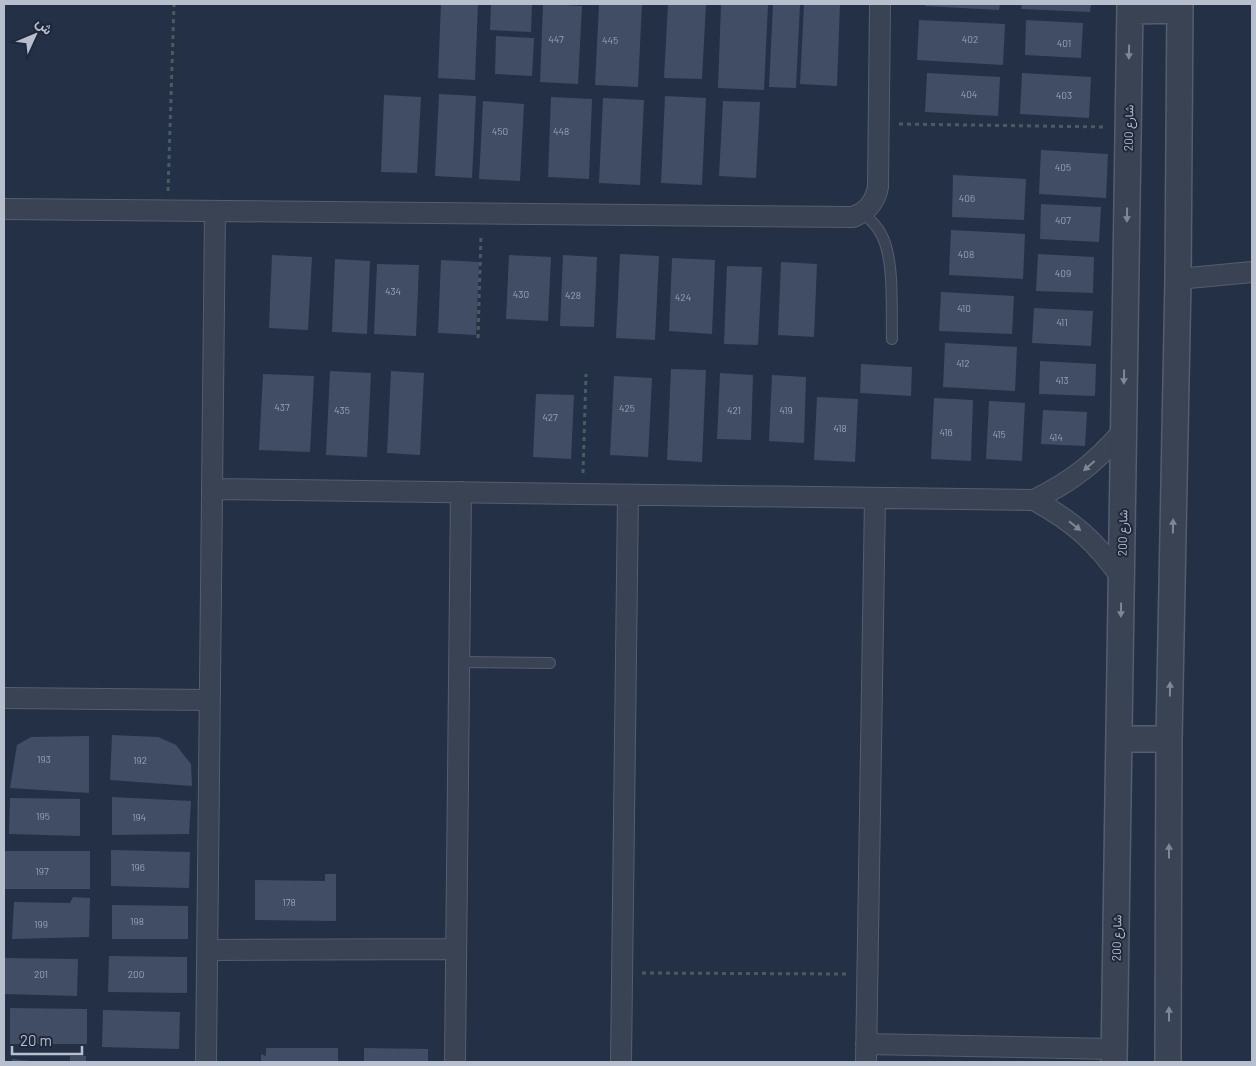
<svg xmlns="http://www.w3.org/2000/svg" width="1256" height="1066" font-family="Barlow,Vazirmatn,sans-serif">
<rect width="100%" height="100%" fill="#243045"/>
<!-- building -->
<path fill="#414d65" d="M 441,4 L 478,4 L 475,80 L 438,78 Z
M 491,4 L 532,4 L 531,32 L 490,30 Z
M 543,4 L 582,6 L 578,84 L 540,82 Z
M 599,4 L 642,4 L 638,87 L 595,85 Z
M 668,4 L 706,4 L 702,79 L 664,78 Z
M 721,4 L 768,4 L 764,90 L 718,88 Z
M 773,4 L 800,4 L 796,88 L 769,87 Z
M 804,4 L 840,4 L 837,86 L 800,84 Z
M 925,4 L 1000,4 L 999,10 L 925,6 Z
M 1022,4 L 1091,4 L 1090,12 L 1021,9 Z
M 919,20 L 1005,24 L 1003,65 L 917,60 Z
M 1026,20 L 1083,23 L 1081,58 L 1025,55 Z
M 496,36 L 534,38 L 532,76 L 495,74 Z
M 927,73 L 1000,77 L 998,116 L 925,112 Z
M 1022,73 L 1091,77 L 1089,118 L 1020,114 Z
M 439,94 L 476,96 L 472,178 L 435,176 Z
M 384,95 L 421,97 L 417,173 L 381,172 Z
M 665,96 L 706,98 L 702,185 L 661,183 Z
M 551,97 L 592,99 L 589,179 L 548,177 Z
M 603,98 L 644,100 L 640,185 L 599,183 Z
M 483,101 L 524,104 L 520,181 L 479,179 Z
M 723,101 L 760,102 L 756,178 L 719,176 Z
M 1041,150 L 1108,154 L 1106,198 L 1039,194 Z
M 953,175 L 1026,179 L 1024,220 L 952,217 Z
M 1041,204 L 1101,207 L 1099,242 L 1040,239 Z
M 951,230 L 1025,234 L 1023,279 L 949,275 Z
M 620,254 L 659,256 L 655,340 L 616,338 Z
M 1038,254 L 1094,257 L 1093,293 L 1036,291 Z
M 272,255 L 312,257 L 308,330 L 269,328 Z
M 509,255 L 551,257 L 548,321 L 506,319 Z
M 563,255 L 597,257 L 594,327 L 560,326 Z
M 672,258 L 715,260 L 712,334 L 669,331 Z
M 335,259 L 370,261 L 367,334 L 332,332 Z
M 441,260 L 479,262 L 476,335 L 438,333 Z
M 781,262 L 817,264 L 814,337 L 778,335 Z
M 377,264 L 419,265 L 416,336 L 374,334 Z
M 727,266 L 762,267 L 758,345 L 724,344 Z
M 941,292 L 1014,296 L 1012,334 L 939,331 Z
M 1034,308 L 1093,311 L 1091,346 L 1032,343 Z
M 945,343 L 1017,347 L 1015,391 L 943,387 Z
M 1040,361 L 1096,364 L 1095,396 L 1039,394 Z
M 861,364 L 912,367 L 911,396 L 860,393 Z
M 671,369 L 706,370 L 702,462 L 667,460 Z
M 330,371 L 371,373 L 367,457 L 326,455 Z
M 391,371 L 424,373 L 420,455 L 387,453 Z
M 720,373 L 753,375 L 751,440 L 717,439 Z
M 263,374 L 314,376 L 310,452 L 259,450 Z
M 772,375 L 806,377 L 804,443 L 769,441 Z
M 614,376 L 652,378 L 648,457 L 610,455 Z
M 536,394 L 574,395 L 571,459 L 533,457 Z
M 817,397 L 858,399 L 855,462 L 814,460 Z
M 934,398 L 973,400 L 971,461 L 931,459 Z
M 989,401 L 1025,403 L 1022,461 L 986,459 Z
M 1043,410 L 1087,412 L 1085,446 L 1041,444 Z
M 112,735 L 158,737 L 176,745 L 191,764 L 192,786 L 110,780 Z
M 89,736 L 89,793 L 10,788 L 17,745 L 31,737 Z
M 112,797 L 191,801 L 189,834 L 112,835 Z
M 10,798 L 80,799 L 80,836 L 9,834 Z
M 111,850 L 190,852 L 189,888 L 111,886 Z
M 5,851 L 90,851 L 90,889 L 5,889 Z
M 325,874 L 336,874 L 336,921 L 255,920 L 255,880 L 325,881 Z
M 73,897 L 90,898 L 89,937 L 12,939 L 14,902 L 70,903 Z
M 112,905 L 188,906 L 188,939 L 112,939 Z
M 109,956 L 187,957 L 187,993 L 108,992 Z
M 4,958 L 78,959 L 77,996 L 4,994 Z
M 10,1008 L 87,1009 L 87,1044 L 10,1044 Z
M 103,1010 L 180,1012 L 179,1049 L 102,1047 Z
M 266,1048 L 338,1048 L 338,1062 L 261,1062 L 261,1054 L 266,1056 Z
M 364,1048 L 428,1049 L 428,1062 L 364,1062 Z
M 70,1056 L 86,1056 L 86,1062 L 70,1062 Z
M 12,1059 L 30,1061 L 30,1062 L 12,1062 Z"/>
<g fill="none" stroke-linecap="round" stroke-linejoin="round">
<defs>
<path id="service" d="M 863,213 C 870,219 877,226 881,234 C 895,259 891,310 892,339
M 459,662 L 550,663"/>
<path id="minor" d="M 4,209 L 853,217 C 868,211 875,202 878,187 L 880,4
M 1178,279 L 1252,272
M 212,489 L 1034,500 C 1072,481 1095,463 1123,431
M 1034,500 C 1074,522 1095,541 1121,577
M 4,698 L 210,700
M 207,950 L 456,949
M 866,1044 L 1114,1049
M 206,1062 L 215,211
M 455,1062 L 461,492
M 621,1062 L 628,495
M 866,1062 L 875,498"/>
<path id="tertiary" d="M 1130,11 L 1180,10
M 1119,739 L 1169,739
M 1114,1062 L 1130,4
M 1168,1062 L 1169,739 L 1178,279 L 1180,4"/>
</defs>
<!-- service casing -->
<use href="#service" stroke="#555e6e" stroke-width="12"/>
<!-- minor casing -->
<use href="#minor" stroke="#555e6e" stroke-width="22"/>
<!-- tertiary casing -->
<use href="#tertiary" stroke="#555e6e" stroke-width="28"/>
<!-- path -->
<path stroke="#455d62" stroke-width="3" stroke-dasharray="4 4" stroke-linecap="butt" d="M 899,124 L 1106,127
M 168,191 L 174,4
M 478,338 L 481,235
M 583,473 L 586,374
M 642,973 L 846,974"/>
<!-- service -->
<use href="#service" stroke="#394354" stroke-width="10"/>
<!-- minor -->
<use href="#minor" stroke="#394354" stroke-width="20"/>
<!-- tertiary -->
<use href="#tertiary" stroke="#394354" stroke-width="25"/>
</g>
<!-- one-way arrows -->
<defs><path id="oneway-solid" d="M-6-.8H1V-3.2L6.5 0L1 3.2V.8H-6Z" transform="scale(1.25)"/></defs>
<g fill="#7e8797">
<use href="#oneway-solid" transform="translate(1129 52) rotate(91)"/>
<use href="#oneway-solid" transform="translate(1127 215) rotate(91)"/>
<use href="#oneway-solid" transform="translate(1124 377) rotate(91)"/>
<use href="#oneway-solid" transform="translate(1089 466) rotate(139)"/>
<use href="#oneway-solid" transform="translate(1075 526) rotate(38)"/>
<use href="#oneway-solid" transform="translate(1173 526) rotate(-89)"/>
<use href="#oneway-solid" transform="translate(1121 610) rotate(91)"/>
<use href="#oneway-solid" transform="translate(1170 689) rotate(-89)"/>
<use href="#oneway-solid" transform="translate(1169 851) rotate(-90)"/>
<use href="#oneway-solid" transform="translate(1169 1014) rotate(-90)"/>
</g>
<g text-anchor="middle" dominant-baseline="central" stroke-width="4" stroke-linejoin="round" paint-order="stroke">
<!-- number labels -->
<g font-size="10" fill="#9aa2b4">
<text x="556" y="39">447</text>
<text x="970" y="39">402</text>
<text x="610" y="40">445</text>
<text x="1064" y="43">401</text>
<text x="969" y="94">404</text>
<text x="1064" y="95">403</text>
<text x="500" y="131">450</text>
<text x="561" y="131">448</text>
<text x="1063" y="167">405</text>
<text x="967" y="198">406</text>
<text x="1063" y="220">407</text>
<text x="966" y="254">408</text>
<text x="1063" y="273">409</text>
<text x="393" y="291">434</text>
<text x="521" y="294">430</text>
<text x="573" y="295">428</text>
<text x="683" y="297">424</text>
<text x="964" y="308">410</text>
<text x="1062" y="322">411</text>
<text x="963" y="363">412</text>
<text x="1062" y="380">413</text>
<text x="282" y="407">437</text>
<text x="627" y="408">425</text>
<text x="342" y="410">435</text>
<text x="734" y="410">421</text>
<text x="786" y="410">419</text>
<text x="550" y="417">427</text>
<text x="840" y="428">418</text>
<text x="946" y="432">416</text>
<text x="999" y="434">415</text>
<text x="1056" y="437">414</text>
<text x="44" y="759">193</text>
<text x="140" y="760">192</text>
<text x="43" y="816">195</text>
<text x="139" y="817">194</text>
<text x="138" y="867">196</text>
<text x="42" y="871">197</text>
<text x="289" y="902">178</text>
<text x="137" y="921">198</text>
<text x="41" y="924">199</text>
<text x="41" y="974">201</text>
<text x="136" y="974">200</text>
</g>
<!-- street labels -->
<g font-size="12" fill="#b7bece" stroke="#1e283a">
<text transform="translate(1128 128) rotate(-89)">شارع 200</text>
<text transform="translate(1122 533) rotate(-89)">شارع 200</text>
<text transform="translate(1116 938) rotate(-89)">شارع 200</text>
</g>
</g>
<!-- border -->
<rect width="1256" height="1066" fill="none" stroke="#b7bece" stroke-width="10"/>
<!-- north arrow -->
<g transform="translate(35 35) rotate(46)" stroke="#1e283a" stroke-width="4" paint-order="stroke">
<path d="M0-4L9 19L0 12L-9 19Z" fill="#b7bece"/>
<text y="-8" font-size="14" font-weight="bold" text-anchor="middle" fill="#b7bece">ش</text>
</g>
<!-- scale -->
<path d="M12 1046v8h70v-8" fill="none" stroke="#b7bece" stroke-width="2.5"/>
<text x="20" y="1046" font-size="15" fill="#b7bece" stroke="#1e283a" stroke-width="4" paint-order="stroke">20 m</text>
</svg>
